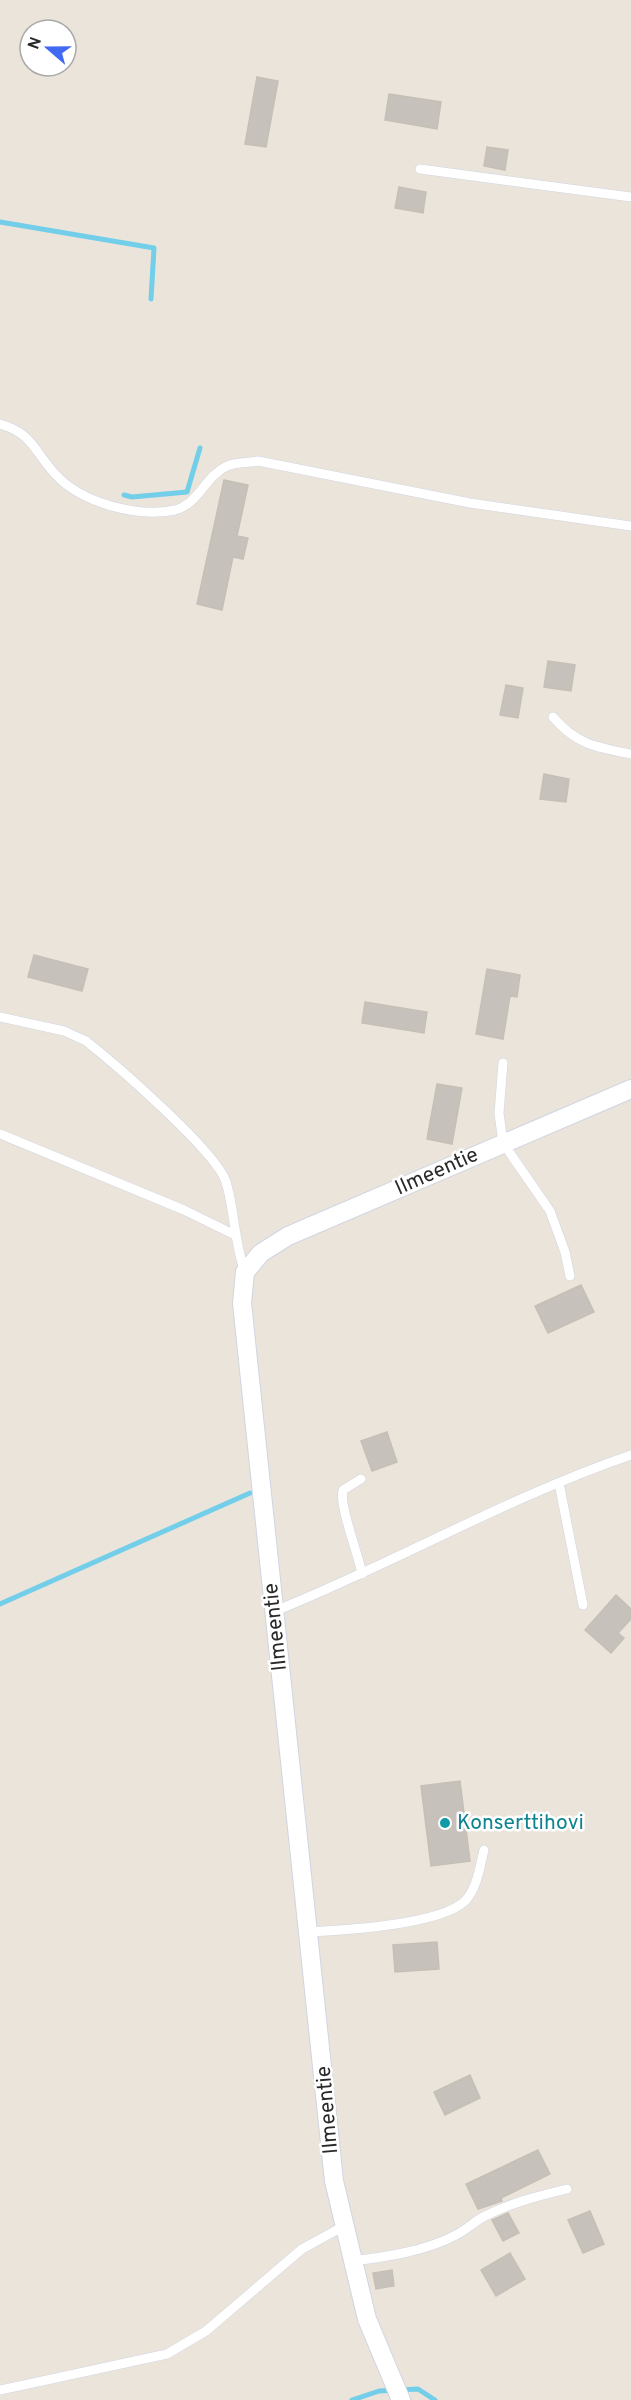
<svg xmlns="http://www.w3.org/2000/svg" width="631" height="2400" font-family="Overpass,sans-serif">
<rect width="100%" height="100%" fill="#ebe4db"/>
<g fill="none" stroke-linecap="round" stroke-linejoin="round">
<!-- stream -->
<path stroke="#72cee9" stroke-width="5" d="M 0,222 L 154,248 L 151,299
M 124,495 L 132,497 L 187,492 L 200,448
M 0,1604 L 250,1493
M 352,2400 L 379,2391 L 418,2389 L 435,2400"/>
</g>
<!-- building -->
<path fill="#c6c1bb" stroke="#c6bfb5" stroke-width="1.5" d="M 257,77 L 278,81 L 266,147 L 245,144 Z
M 389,94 L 441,102 L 437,129 L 385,120 Z
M 487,147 L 508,150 L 505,170 L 484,166 Z
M 399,187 L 426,192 L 423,213 L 395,208 Z
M 224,480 L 248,485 L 237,536 L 248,538 L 243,559 L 233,557 L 222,610 L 197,604 Z
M 548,661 L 575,665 L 571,691 L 544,687 Z
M 506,685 L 523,688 L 518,718 L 500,715 Z
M 544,774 L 569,779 L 566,802 L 540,799 Z
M 34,955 L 88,969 L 82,991 L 28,977 Z
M 487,969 L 520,975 L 517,997 L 510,996 L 503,1039 L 476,1034 Z
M 365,1002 L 427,1012 L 424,1033 L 362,1023 Z
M 437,1084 L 462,1088 L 452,1144 L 427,1139 Z
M 581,1285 L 594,1312 L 548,1333 L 535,1306 Z
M 387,1432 L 397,1462 L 372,1471 L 361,1441 Z
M 616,1595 L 631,1609 L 631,1619 L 618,1633 L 624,1638 L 611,1653 L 585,1630 Z
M 460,1781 L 470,1861 L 431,1866 L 421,1786 Z
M 437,1942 L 439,1969 L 395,1972 L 393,1945 Z
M 470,2075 L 480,2098 L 445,2115 L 434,2092 Z
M 538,2150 L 550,2174 L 501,2198 L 502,2201 L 478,2209 L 466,2184 Z
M 590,2211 L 604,2244 L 583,2253 L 568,2220 Z
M 508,2213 L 519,2233 L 503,2241 L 492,2220 Z
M 510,2253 L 525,2279 L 496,2296 L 481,2270 Z
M 392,2270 L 394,2286 L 376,2289 L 373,2273 Z"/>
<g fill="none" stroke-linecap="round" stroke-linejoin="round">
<defs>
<path id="service" d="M 420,169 L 631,197
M 0,424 C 33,433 35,453 56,475 C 82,503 138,518 175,510 C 199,504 205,476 227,466 C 235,462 249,463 258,461 L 470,503 L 631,526
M 553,717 C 577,745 596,747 631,754
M 0,1017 L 64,1031 L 86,1041 C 115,1064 216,1151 226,1182 C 235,1211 234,1243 245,1272
M 503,1063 L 499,1113 L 503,1143 L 550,1211 L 565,1252 L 570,1276
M 0,1134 L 184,1210 L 235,1235
M 361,1479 L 343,1490 C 339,1506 358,1553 362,1574
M 559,1483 L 583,1605
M 275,1611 C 395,1563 508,1497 631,1455
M 309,1932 C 344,1930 440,1925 465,1901 C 477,1889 480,1866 484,1850
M 352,2261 C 386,2257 426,2251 456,2235 C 466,2230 474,2222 483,2217 C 510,2203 538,2196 567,2189
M 0,2390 L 167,2354 L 206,2331 L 302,2249 L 344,2226"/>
<path id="minor" d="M 401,2400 L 367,2319 L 334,2181 L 242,1303 L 245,1272 L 261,1253 L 288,1236 L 631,1089"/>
</defs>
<!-- service casing -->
<use href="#service" stroke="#d1d5e1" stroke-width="10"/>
<!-- minor casing -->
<use href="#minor" stroke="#d1d5e1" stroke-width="20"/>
<!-- service -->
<use href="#service" stroke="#fff" stroke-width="9"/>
<!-- minor -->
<use href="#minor" stroke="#fff" stroke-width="18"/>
</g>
<!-- markers -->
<circle fill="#0f9aa8" stroke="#fff" stroke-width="2" cx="445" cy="1823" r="6"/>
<g text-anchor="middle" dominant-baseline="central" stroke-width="5" stroke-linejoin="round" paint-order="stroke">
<!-- street labels -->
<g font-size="21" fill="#292929" stroke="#fff">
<text transform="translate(437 1172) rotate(-24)">Ilmeentie</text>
<text transform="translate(276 1627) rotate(-96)">Ilmeentie</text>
<text transform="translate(328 2110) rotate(-95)">Ilmeentie</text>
</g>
<!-- culture labels -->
<g font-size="21" fill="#0d838f" stroke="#fff" text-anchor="start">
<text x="457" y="1823">Konserttihovi</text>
</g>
</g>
<!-- north arrow -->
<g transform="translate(48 48) rotate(290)"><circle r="28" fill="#ffffff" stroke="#a9a9a9" stroke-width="1.5"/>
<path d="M0-4.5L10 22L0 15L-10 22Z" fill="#4269f2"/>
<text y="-9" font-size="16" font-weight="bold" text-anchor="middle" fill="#292929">N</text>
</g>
</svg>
